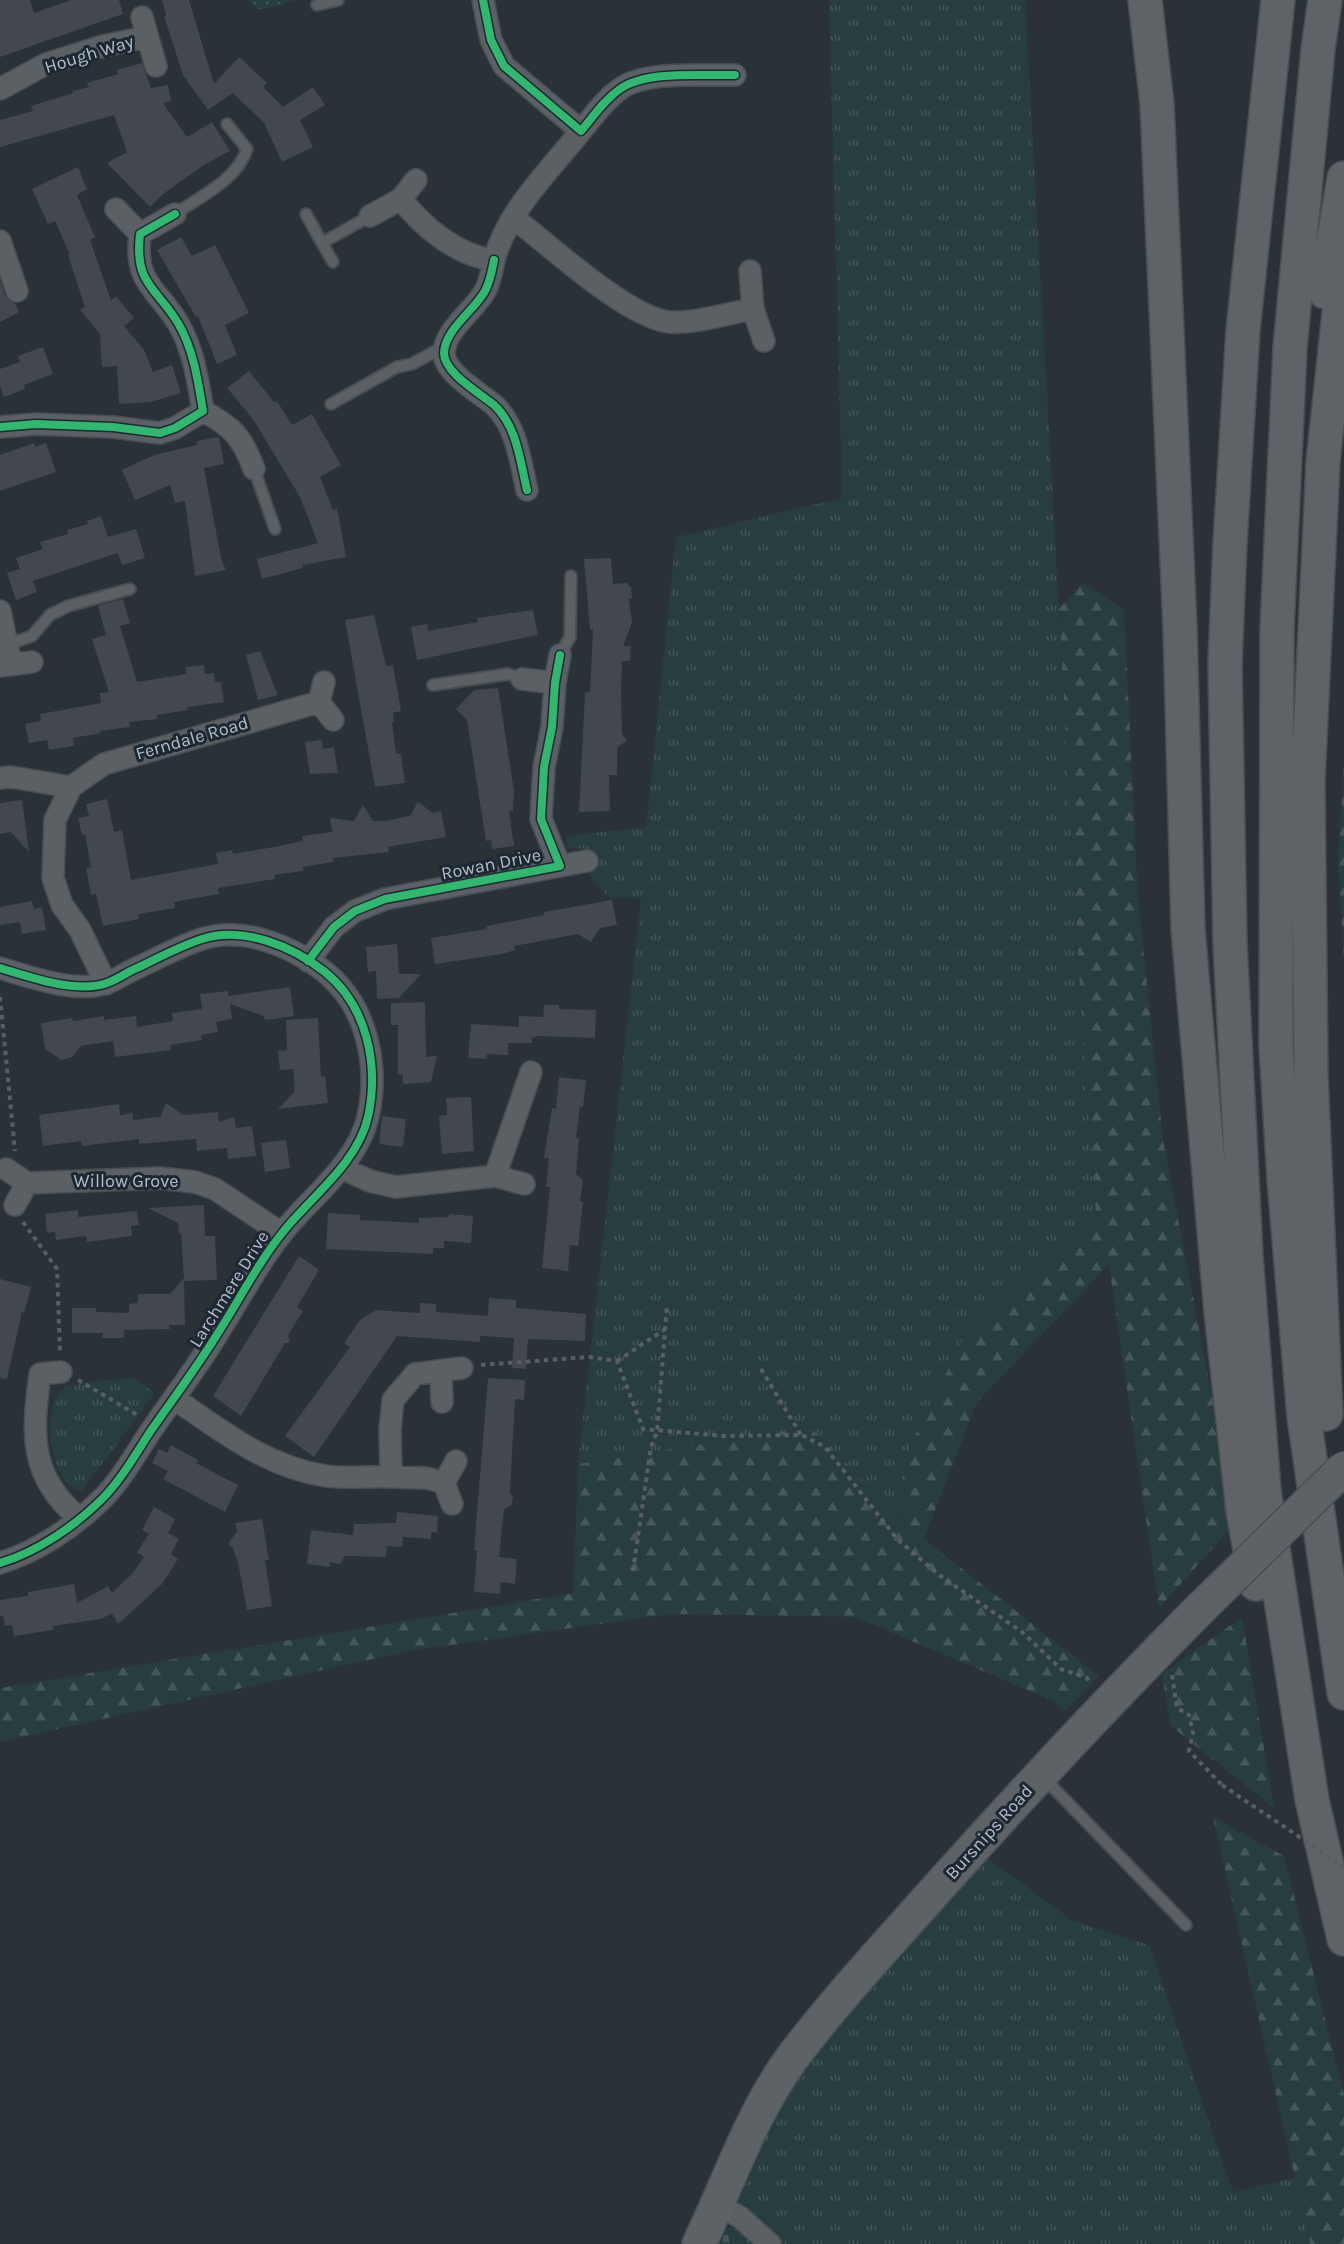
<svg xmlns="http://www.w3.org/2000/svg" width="1344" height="2244" font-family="Karla,sans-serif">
<defs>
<pattern id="grass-tufts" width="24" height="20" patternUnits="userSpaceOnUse" patternTransform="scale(1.5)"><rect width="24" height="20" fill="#283d3d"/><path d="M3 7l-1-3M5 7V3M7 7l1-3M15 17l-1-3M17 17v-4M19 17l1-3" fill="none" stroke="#455758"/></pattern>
<pattern id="forest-firs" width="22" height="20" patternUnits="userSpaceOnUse" patternTransform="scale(1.5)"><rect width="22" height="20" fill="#283d3d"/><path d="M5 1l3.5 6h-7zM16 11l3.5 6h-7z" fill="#455758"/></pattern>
<pattern id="cemetery-stones" width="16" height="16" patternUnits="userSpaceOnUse" patternTransform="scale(1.5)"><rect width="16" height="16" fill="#283d3d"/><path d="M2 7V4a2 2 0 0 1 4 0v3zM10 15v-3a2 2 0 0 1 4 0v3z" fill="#455758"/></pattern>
<pattern id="park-dots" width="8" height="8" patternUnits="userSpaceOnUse" patternTransform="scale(1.5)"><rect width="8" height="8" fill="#283d3d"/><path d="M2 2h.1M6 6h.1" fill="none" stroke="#455758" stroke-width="1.8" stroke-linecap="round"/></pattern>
</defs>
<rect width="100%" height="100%" fill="#2a3137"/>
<!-- grass -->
<path fill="url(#grass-tufts)" d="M 829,0 L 1025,0 L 1082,1024 L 1096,1214 L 968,1330 L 911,1443 L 902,1519 L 810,1427 L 578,1464 L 641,899 L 608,897 L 590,876 L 586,848 L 567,849 L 566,836 L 646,827 L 676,537 L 842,498 Z
M 133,1378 L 155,1393 L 81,1492 C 76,1489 70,1486 66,1482 C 49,1463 41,1403 65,1387 C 73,1382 121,1379 133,1378 Z
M 986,1857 L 1073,1921 L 1149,1945 L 1233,2192 L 1295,2178 L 1310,2244 L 783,2244 L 734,2200 L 806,2059 Z"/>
<!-- forest -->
<path fill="url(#forest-firs)" d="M 1083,583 L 1124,610 L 1138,897 L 1163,1140 L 1236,1522 L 1159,1608 L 1109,1265 L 977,1402 L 924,1539 L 1099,1676 L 1065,1711 L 1051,1700 L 855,1617 L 671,1614 L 409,1651 L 0,1742 L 0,1688 L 573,1593 L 578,1464 L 810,1427 L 902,1519 L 911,1443 L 968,1330 L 1096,1214 L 1082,1024 L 1059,609 Z
M 1344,763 L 1344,961 L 1338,862 Z
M 1242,1617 L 1274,1808 L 1170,1725 L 1162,1674 Z
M 1213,1817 L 1284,1856 L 1344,2094 L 1344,2244 L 1310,2244 Z"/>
<!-- cemetery -->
<path fill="url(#cemetery-stones)" d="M 723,2228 L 742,2228 L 760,2244 L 716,2244 Z"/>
<!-- park -->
<path fill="url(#park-dots)" d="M 247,0 L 298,0 L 258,10 Z"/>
<!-- building -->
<path fill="#42484d" d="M 0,0 L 30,0 L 34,13 L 71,0 L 119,0 L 123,14 L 0,57 Z
M 162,0 L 189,0 L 214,84 L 239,57 L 267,83 L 263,87 L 283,107 L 313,87 L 325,105 L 300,120 L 313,147 L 282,162 L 264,123 L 233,93 L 208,110 L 183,75 L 164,16 L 166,15 Z
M 142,63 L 151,88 L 168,85 L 171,101 L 163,103 L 187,137 L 212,122 L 230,151 L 204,165 L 163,194 L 150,207 L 107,163 L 127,152 L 114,115 L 0,147 L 0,120 L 33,111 L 31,106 L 73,93 L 72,91 L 89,87 L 87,83 L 118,74 L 116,70 Z
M 78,167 L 87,189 L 77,195 L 95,237 L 90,240 L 111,300 L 116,296 L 134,318 L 124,326 L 144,350 L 153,372 L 172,365 L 181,393 L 151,402 L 119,404 L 117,366 L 102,367 L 100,334 L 80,310 L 85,307 L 68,255 L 70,255 L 55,221 L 48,224 L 32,189 Z
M 181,237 L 192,256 L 215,245 L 249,313 L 225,325 L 237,355 L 217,364 L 198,316 L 196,317 L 157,250 Z
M 0,281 L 5,296 L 15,304 L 19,312 L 0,322 Z
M 43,347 L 53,374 L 24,385 L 25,389 L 4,397 L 0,386 L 0,369 L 20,362 L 18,356 Z
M 249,371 L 274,402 L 277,401 L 292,425 L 312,414 L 341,465 L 320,477 L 333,510 L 337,508 L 346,557 L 302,565 L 303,568 L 262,579 L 257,559 L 318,543 L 300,497 L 253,419 L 227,388 Z
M 219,437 L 224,464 L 204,468 L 221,558 L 226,570 L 195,576 L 185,501 L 175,503 L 170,485 L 135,500 L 122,470 L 154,455 L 197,445 L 197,441 Z
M 34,443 L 35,447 L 46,443 L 56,472 L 0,491 L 0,455 Z
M 101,516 L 108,537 L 136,529 L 145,558 L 122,565 L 118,553 L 33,581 L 37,592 L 16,600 L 7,573 L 20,569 L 16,558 L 43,549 L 40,542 L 68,534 L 67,530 L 88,524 L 87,521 Z
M 611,558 L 613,584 L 626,583 L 631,587 L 632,599 L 629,599 L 632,623 L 623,646 L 631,646 L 630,661 L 622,661 L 621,693 L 622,734 L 627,740 L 617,748 L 617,775 L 609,775 L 610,811 L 579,812 L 585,692 L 590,692 L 593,629 L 590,630 L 584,559 Z
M 123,599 L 130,623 L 120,626 L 137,682 L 186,674 L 186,667 L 204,665 L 205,674 L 214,673 L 215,682 L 221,682 L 224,702 L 187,707 L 188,710 L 157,715 L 157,719 L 129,722 L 130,727 L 100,731 L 101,733 L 73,738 L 74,746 L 49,750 L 47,740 L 29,743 L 25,724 L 41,721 L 40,714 L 101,703 L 100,693 L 109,692 L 92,639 L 106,635 L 98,606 Z
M 533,610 L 538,635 L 417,660 L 411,627 L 427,624 L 428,631 L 478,622 L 477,618 Z
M 374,615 L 386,666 L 393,665 L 401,711 L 393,713 L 394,722 L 392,722 L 396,754 L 401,754 L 405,783 L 375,787 L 345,620 Z
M 260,651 L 278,695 L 258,700 L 246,655 Z
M 498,688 L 514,791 L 513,811 L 509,811 L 514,846 L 492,849 L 491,840 L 486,841 L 467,720 L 456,709 L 474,690 Z
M 322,740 L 323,749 L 334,747 L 338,773 L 310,774 L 305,742 Z
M 107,799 L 114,832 L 122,830 L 131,880 L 218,864 L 216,853 L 232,850 L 233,854 L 274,847 L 303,841 L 302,836 L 332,832 L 330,818 L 354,821 L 363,805 L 373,821 L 384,821 L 410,816 L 418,802 L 433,813 L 441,811 L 446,837 L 388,847 L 389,852 L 333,858 L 333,862 L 303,867 L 303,871 L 274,875 L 275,879 L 218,888 L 219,894 L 174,902 L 175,908 L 138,914 L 139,919 L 103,926 L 96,894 L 91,895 L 86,868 L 91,867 L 85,834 L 82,835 L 78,818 L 89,816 L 86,804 Z
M 22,800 L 29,852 L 11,832 L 0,834 L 0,803 Z
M 612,900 L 617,925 L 600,928 L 591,942 L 578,934 L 514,946 L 515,950 L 502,954 L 435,964 L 431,938 L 487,929 L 487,926 L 544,915 L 544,912 Z
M 32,901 L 34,909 L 42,907 L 46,930 L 22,934 L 20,922 L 0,925 L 0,907 Z
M 397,944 L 399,974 L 421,974 L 399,998 L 377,999 L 376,971 L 368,972 L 366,947 Z
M 290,987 L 294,1016 L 265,1020 L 264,1016 L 230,1004 L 232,1019 L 216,1022 L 218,1032 L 201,1035 L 202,1040 L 170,1045 L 171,1050 L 115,1057 L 113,1041 L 81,1046 L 72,1057 L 62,1060 L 45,1049 L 41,1023 L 72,1018 L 73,1021 L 104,1016 L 104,1020 L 136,1016 L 137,1027 L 173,1021 L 172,1013 L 202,1009 L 200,994 L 228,991 L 228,996 Z
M 425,1002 L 426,1057 L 437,1056 L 431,1082 L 403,1084 L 403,1075 L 398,1075 L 398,1025 L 391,1025 L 391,1003 Z
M 544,1005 L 559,1005 L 559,1009 L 596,1010 L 595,1038 L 539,1036 L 532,1038 L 532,1043 L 508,1043 L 508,1055 L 487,1054 L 486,1059 L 468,1058 L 471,1024 L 519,1027 L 519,1016 L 543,1017 Z
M 318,1018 L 321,1077 L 325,1076 L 328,1103 L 278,1109 L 295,1091 L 293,1069 L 280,1070 L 278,1051 L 287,1050 L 286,1020 Z
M 559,1077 L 586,1080 L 583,1107 L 580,1106 L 576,1138 L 579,1138 L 576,1174 L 583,1180 L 580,1201 L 583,1202 L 578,1246 L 570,1245 L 568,1271 L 542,1268 L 550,1187 L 546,1187 L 549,1158 L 544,1158 L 552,1108 L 556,1109 Z
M 471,1097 L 474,1151 L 442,1154 L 439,1116 L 447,1115 L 446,1098 Z
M 166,1103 L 183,1115 L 218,1112 L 219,1122 L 234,1117 L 236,1128 L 252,1126 L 256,1156 L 228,1159 L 227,1148 L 197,1151 L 196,1139 L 139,1144 L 139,1139 L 82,1146 L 81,1141 L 43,1146 L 39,1115 L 119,1104 L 120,1115 L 133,1113 L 133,1120 L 160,1117 Z
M 382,1116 L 406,1119 L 403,1147 L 379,1144 Z
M 286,1140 L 290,1168 L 265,1172 L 261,1143 Z
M 204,1205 L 205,1236 L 215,1236 L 217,1280 L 184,1281 L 185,1325 L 169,1325 L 170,1329 L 124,1330 L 124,1338 L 102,1338 L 103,1333 L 72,1333 L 72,1308 L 96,1308 L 96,1312 L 129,1313 L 129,1304 L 138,1303 L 138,1294 L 170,1294 L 184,1278 L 181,1233 L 179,1233 L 178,1223 L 148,1208 Z
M 78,1210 L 78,1217 L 137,1211 L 139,1225 L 131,1226 L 132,1236 L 87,1242 L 86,1236 L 56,1240 L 55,1232 L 47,1233 L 45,1214 Z
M 328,1213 L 360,1215 L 360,1220 L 419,1223 L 419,1218 L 449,1217 L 449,1214 L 473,1216 L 471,1243 L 444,1241 L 444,1248 L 433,1248 L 433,1254 L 326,1249 Z
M 299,1256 L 319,1270 L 297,1307 L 303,1311 L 288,1335 L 290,1343 L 285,1343 L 241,1416 L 213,1396 Z
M 0,1279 L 31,1287 L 24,1313 L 22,1312 L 7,1379 L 0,1378 Z
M 489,1298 L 516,1300 L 516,1308 L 586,1314 L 585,1341 L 528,1339 L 526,1369 L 512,1368 L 514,1338 L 480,1336 L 480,1342 L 397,1336 L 314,1457 L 285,1436 L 350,1347 L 344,1343 L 360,1320 L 376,1310 L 420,1313 L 420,1303 L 436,1304 L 436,1312 L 488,1316 Z
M 488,1378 L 525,1380 L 524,1400 L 515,1399 L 510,1492 L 513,1497 L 512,1504 L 504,1510 L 499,1557 L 517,1559 L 515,1584 L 501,1582 L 500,1594 L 474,1592 L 477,1550 L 474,1550 Z
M 171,1445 L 198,1460 L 196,1463 L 238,1485 L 225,1512 L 163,1479 L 168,1471 L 152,1463 L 159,1449 L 167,1453 Z
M 154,1507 L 175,1519 L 168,1533 L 179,1539 L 171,1554 L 178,1559 L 162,1584 L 118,1624 L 112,1613 L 101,1619 L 53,1626 L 53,1630 L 14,1636 L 12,1625 L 5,1626 L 3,1616 L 0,1616 L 0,1600 L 28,1596 L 28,1592 L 74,1584 L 77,1603 L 108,1586 L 112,1593 L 133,1573 L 144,1557 L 137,1552 L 149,1534 L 142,1530 Z
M 397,1512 L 438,1516 L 437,1533 L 431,1532 L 431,1539 L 403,1537 L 402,1547 L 387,1546 L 386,1557 L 345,1556 L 340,1564 L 330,1562 L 330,1567 L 307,1564 L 311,1530 L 353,1535 L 354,1524 L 396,1523 Z
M 262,1519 L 269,1560 L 265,1560 L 272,1606 L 247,1610 L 238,1562 L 232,1547 L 228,1544 L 237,1531 L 235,1523 Z"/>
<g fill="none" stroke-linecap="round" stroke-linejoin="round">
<defs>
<path id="lane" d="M 317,5 L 338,0
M 175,214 C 201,196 237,180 247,149 L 227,124
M 306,214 L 322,243 L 370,216
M 322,243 L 333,262
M 331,404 L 397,367 L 412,364 L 445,346
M 254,469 L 275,529
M 7,645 L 32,636 L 50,615 L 68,606 L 130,589
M 560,655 L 570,637 L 571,576
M 433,685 L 508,674 L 522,679
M 1043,1777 L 1186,1925"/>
<path id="street" d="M 483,0 L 491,40 L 504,66 L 581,131 C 593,117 604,100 620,89 C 646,70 703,76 735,75
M 142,17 L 156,66
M 0,89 L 46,64 L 103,46 L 147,37
M 416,180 L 401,199 C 423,227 457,256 494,260 C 507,211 550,170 581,131
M 116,209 L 140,234
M 370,216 L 401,199
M 514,218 C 549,245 629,319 670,322 C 694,324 729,313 753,309 L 750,271
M 0,241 L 17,291
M 494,260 C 492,271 490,282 485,291 C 474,311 445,329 444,353 C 444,373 480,393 494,405 C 517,426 520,461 527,490
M 753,309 L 764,341
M 203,411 C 233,427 242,437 254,469
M 0,427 L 36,424 L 113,427 L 160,433 L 175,428 L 203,411 C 198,382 194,350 178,323 C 156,287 134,284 140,234 L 175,214
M 0,611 L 11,664
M 0,666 L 32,662
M 522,679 L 555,683
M 324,682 L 319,702 L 333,720
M 0,778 L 11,777 L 71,787
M 560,866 L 587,861
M 308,961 L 334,927 L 355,911 L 385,899 L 560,866 L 541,819 L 544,767 L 552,727 L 555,683 L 560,655
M 0,968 C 30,977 77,994 107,983 C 118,979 127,972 137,968 C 158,958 180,946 202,939 C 244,926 292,946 325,972 C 368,1007 379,1066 368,1117 C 358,1161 315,1194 287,1227 C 260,1259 241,1297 218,1333 C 197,1367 173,1399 150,1432 C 135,1455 121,1480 102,1499 C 75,1526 37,1552 0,1563
M 106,984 L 80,930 L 62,905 L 53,878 L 55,820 L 71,787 L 104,764 L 319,702
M 341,1168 L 370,1181 L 396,1187 L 495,1176 L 524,1184
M 6,1169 L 27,1183 L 160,1178 L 195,1182 L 215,1189 L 281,1233
M 495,1176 L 531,1072
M 15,1205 L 27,1183
M 441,1371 L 442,1402
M 61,1372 L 40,1374 C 32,1433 29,1477 79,1518
M 175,1399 C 223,1432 267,1467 326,1476 C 346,1479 370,1476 391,1477 L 390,1429 L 393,1400 L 415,1374 L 462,1368
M 391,1477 L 427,1478 L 444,1483
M 452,1504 L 444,1483 L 456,1461
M 718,2205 L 740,2217 L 770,2244"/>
<path id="primary" d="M 699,2244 C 729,2182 751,2114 792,2058 C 841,1993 898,1933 952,1872 C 1034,1781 1117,1692 1204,1605"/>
<path id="highway" d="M 1145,0 L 1157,104 L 1180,628 L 1188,929 L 1221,1312 L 1243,1511 L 1256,1584
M 1278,0 L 1243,330 L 1230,543 L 1225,664 L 1230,943 L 1246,1255 L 1264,1490 L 1312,1800 L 1344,1939
M 1325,0 L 1318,49 L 1290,348 L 1277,629 L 1276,1046 L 1284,1180 L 1304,1417 L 1344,1693
M 1325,292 L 1344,178
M 1326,1414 L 1311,1076 L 1308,780 L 1323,462 L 1344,267"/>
</defs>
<!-- lane casing -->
<use href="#lane" stroke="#484d52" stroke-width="14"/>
<!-- street casing -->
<use href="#street" stroke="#484d52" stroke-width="24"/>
<!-- primary casing -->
<use href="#primary" stroke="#484e54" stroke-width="36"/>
<!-- highway casing -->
<use href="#highway" stroke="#474d53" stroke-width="36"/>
<!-- path -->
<path stroke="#595e62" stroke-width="4" stroke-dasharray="4.5 4.5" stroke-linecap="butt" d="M 0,997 L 15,1151
M 23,1222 L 57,1269 L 60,1353
M 617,1361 L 664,1330
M 481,1365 L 589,1357 L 617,1361 L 643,1429 L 724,1436 L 802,1435 L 825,1447 L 897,1539 L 939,1575 L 1022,1632 L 1061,1669 L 1087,1678 L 1091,1683
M 761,1369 L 801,1435
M 78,1380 L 139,1416
M 633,1571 L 651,1447 L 657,1432 L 667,1305
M 1172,1675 L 1177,1708 L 1189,1715 L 1193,1733 L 1189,1751 L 1222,1785"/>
<!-- lane -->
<use href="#lane" stroke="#5b6065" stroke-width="10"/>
<!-- street -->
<use href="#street" stroke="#5b6065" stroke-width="21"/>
<!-- primary -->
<use href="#primary" stroke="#5d6267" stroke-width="33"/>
<!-- highway -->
<use href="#highway" stroke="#5f6266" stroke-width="33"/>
<defs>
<path id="primary-bridge" d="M 1204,1605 L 1344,1468"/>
</defs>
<!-- primary-bridge casing -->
<use href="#primary-bridge" stroke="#484e54" stroke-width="36" stroke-linecap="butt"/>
<!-- path-bridge -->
<path stroke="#595e62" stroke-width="4" stroke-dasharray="4.5 4.5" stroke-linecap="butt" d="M 1222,1785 L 1344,1867"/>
<!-- primary-bridge -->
<use href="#primary-bridge" stroke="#5d6267" stroke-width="33"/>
<defs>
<path id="cycleway" d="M 483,0 L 491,40 L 504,66 L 581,131 C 593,117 604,100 620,89 C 646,70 703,76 735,75
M 494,260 C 492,271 490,282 485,291 C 474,311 445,329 444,353 C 444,373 480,393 494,405 C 517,426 520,461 527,490
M 0,427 L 36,424 L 113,427 L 160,433 L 175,428 L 203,411 C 198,382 194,350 178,323 C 156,287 134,284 140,234 L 175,214
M 308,961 L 334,927 L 355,911 L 385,899 L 560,866 L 541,819 L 544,767 L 552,727 L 555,683 L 560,655
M 0,968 C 30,977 77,994 107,983 C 118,979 127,972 137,968 C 158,958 180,946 202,939 C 244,926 292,946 325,972 C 368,1007 379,1066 368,1117 C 358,1161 315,1194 287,1227 C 260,1259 241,1297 218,1333 C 197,1367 173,1399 150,1432 C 135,1455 121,1480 102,1499 C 75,1526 37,1552 0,1563"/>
</defs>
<!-- cycleway casing -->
<use href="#cycleway" stroke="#1e2832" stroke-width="11"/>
<!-- cycleway -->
<use href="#cycleway" stroke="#33b770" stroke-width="8"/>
</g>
<g text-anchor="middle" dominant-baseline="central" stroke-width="6" stroke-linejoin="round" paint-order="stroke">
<!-- street labels -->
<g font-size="18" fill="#b4bec8" stroke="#1e2832">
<text transform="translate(89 54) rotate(-17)">Hough Way</text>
<text transform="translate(192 738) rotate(-16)">Ferndale Road</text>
<text transform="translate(491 864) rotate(-11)">Rowan Drive</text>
<text x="126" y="1181">Willow Grove</text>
<text transform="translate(229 1289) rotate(-58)">Larchmere Drive</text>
<text transform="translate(989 1832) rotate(-48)">Bursnips Road</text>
</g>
</g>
</svg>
